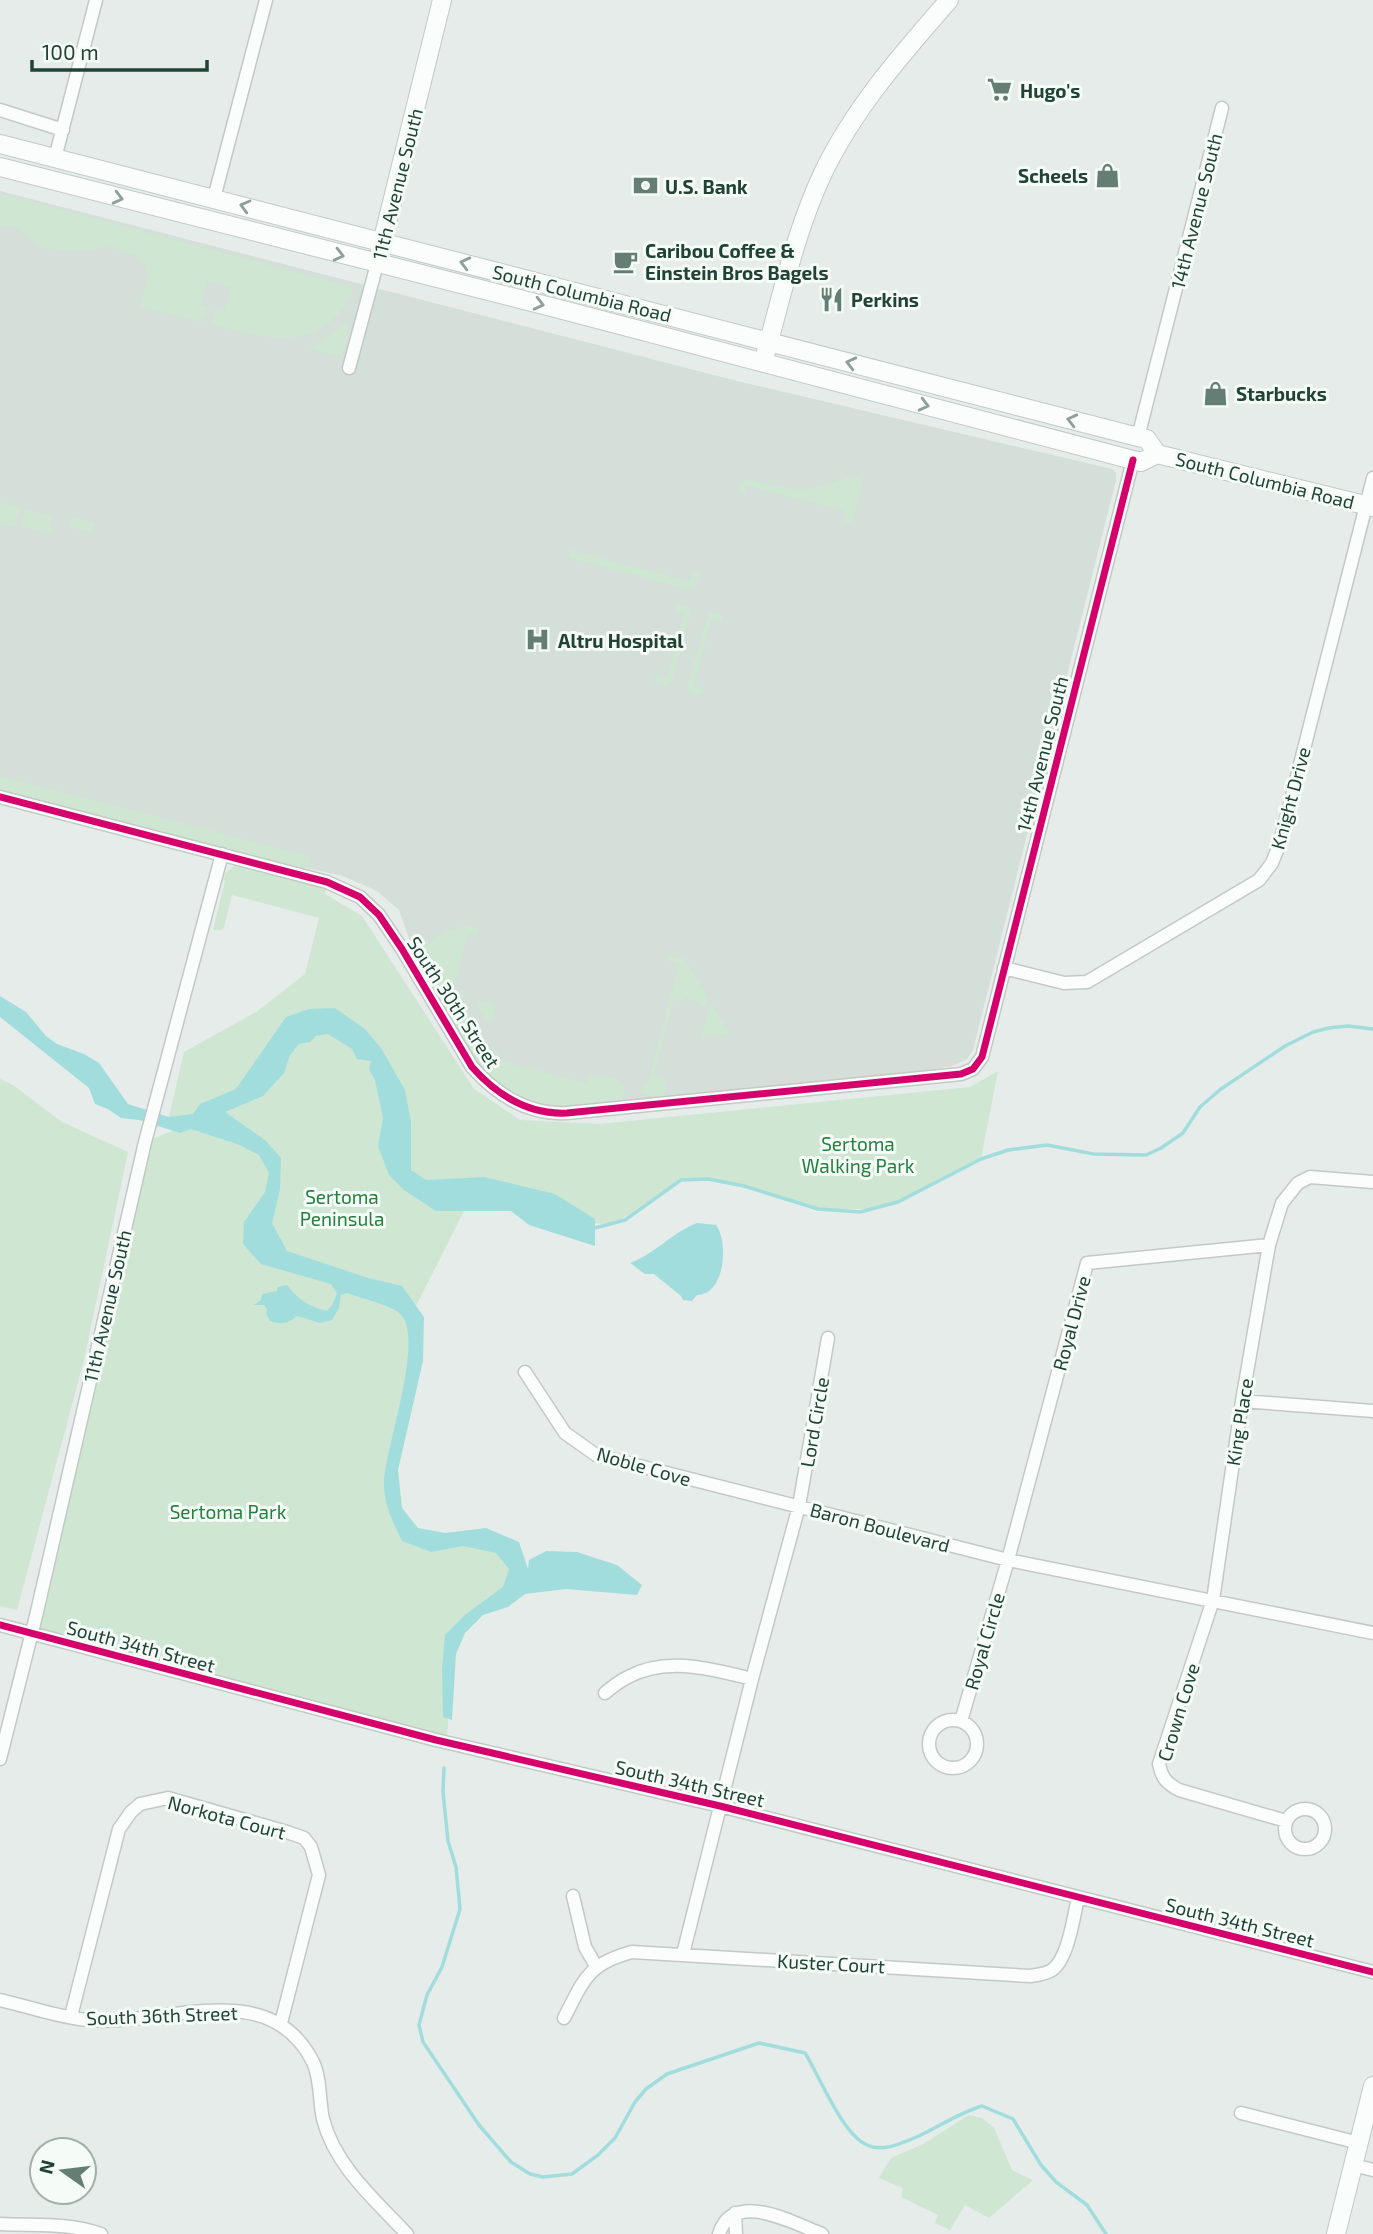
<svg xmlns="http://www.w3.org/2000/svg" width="1373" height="2234" font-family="'Exo 2',sans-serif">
<rect width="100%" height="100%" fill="#e6ece9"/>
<!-- built -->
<path fill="#d3dfd8" d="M 0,191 L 737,381 L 1112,469 L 1116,473 L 1116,480 L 973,1050 L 967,1059 L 952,1066 L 909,1073 L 582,1105 L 555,1106 L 531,1101 L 519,1096 L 472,1054 L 415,955 L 399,910 L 377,891 L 343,876 L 0,800 Z"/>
<!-- green -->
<path fill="#cee6d2" d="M 0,193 L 352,287 C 353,298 347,303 341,311 C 305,353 257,335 211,325 L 215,309 L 224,312 L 231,288 L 207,281 L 200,305 L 208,308 L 202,322 L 140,307 L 148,279 L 146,266 L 136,256 L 111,247 L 79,251 L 41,248 L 17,228 L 8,225 L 0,228 Z
M 345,324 L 349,326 L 344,351 L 341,355 L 336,356 L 307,347 L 321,341 Z
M 851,475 L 861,479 L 862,484 L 853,520 L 849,523 L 844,521 L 845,511 L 747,486 L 745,495 L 739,493 L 740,484 L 747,479 C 790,489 809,496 851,475 Z
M 0,502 L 20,507 L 15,527 L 0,523 Z
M 25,509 L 50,516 L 53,534 L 21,526 Z
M 75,517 L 95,523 L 92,533 L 71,527 L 70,519 Z
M 571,550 L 689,581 L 694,571 L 699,573 L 695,587 L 689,589 L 569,558 Z
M 676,604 L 687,606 L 691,610 L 672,682 L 667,686 L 657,683 L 656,681 L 659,676 L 667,678 L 684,613 L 674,609 Z
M 709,612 L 723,615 L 721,622 L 711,620 L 694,685 L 705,690 L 700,696 L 690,694 L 687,687 Z
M 0,776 L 305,855 L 310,858 L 311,862 L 304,868 L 297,868 L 0,792 Z
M 235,865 L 327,888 L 325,894 L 362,916 L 474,1089 L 520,1120 L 599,1124 L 970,1087 L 998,1071 L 981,1159 L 892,1204 L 865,1209 L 818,1209 L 744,1186 L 708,1179 L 681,1180 L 614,1224 L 549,1222 L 475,1189 L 415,1308 L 416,1317 L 389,1470 L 408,1532 L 510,1545 L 522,1579 L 472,1616 L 454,1647 L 447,1736 L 31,1634 L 145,1142 L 197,1121 L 169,1117 L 184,1052 L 256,1012 L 305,974 L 319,918 L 232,895 L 224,927 L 221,930 L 213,930 L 225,881 L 223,880 L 226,872 Z
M 465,926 L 477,928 L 479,931 L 476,936 L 468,934 L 454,988 L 463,992 L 462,1002 L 489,1048 L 499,1052 L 498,1060 L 586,1083 L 589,1073 L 618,1080 L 625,1087 L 622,1100 L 564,1107 L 545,1105 L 524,1099 L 503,1088 L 486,1074 L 472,1054 L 418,960 L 417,952 C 428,938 448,929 465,926 Z
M 667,955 L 685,959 L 708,998 L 706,1007 L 700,1006 L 698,1001 L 686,998 L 684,1001 L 674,999 L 654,1074 L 665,1077 L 666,1093 L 663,1096 L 652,1097 L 642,1093 L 641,1090 L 649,1079 L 679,964 L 666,960 Z
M 479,1000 L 496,1006 L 490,1025 L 476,1004 Z
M 711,1002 L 730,1034 L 701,1038 Z
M 0,1079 L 13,1085 L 62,1122 L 128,1152 L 84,1360 L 17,1610 L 0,1606 Z
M 969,2115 L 982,2118 L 994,2128 L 1012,2170 L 1033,2180 L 989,2218 L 965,2205 L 950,2230 L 935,2223 L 938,2215 L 901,2197 L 903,2188 L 879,2178 L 891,2158 L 923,2144 Z"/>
<!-- water -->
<path fill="#a2ddde" d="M 0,996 L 26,1012 L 46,1036 L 57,1044 L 84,1054 L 99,1063 L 128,1104 L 169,1117 L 193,1114 L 200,1104 L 236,1089 L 286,1017 L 309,1009 L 335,1008 L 365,1029 L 381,1048 L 405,1090 L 411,1122 L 411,1170 L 426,1180 L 484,1177 L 555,1194 L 595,1219 L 595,1246 L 529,1225 L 511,1211 L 436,1211 L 404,1190 L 389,1175 L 378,1146 L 383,1118 L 375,1080 L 369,1069 L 371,1061 L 357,1059 L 352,1049 L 328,1034 L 316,1036 L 310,1042 L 299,1044 L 290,1055 L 284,1073 L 263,1096 L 225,1112 L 265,1140 L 281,1158 L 280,1189 L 272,1223 L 287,1251 L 368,1278 L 402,1286 L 424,1317 L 423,1361 L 398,1470 L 402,1508 L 418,1528 L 445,1533 L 486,1528 L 519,1542 L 528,1569 L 529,1560 L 546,1551 L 577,1552 L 617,1565 L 642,1585 L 637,1595 L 566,1589 L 525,1594 L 508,1607 L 483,1615 L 465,1633 L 456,1654 L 452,1720 L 443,1717 L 442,1669 L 445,1635 L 466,1614 L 503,1587 L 509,1569 L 496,1553 L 463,1546 L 431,1552 L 402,1541 C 393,1522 384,1505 384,1484 C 384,1450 428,1332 398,1312 C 384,1303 363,1299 347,1293 L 341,1295 L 339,1308 L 332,1320 L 320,1323 L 297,1316 C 288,1324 281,1325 270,1321 L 266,1314 L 267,1309 L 264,1305 L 254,1305 L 261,1300 L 262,1294 L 277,1291 L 278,1287 L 287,1285 C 298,1300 310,1307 327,1311 L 333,1304 L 337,1293 L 331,1284 L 261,1264 L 243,1244 L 244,1222 L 265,1192 L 269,1173 L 259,1155 L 240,1145 L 191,1129 L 180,1133 L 139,1120 L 121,1118 L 108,1109 L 95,1104 L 89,1088 L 0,1017 Z
M 697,1223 L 716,1225 C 729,1242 725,1295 697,1295 L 692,1301 L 683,1300 L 681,1296 L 654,1274 L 645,1274 L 630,1263 C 655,1254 671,1233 697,1223 Z"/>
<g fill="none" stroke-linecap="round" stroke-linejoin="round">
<!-- stream -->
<path stroke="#a2ddde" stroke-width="3.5" d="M 591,1229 L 625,1220 L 681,1180 L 708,1179 L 744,1186 L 818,1209 L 860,1212 L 898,1202 L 981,1159 L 1008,1150 L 1047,1145 L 1094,1154 L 1146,1155 L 1161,1148 L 1183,1133 L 1200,1107 L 1221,1089 L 1285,1046 L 1313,1032 L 1329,1028 L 1348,1026 L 1373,1029
M 444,1768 L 443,1792 L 448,1841 L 456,1867 L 460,1909 L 442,1967 L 427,1995 L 419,2025 L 423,2042 L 479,2125 L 511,2162 L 530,2174 L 543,2177 L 572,2174 L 598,2155 L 615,2138 L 635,2102 L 646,2089 L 667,2074 L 759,2043 L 805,2053 C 820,2077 842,2134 867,2145 C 883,2153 904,2142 919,2136 C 940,2126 959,2113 982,2106 L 1013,2119 L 1041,2165 L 1056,2182 L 1087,2205 L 1106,2234"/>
<defs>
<path id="street" d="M 0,110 L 63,130
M 55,158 L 96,0
M 214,198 L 266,0
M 349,368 L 377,264
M 1138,437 L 1222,108
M 0,797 L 327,882 L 360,897 L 379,915 L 402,949 L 472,1067 C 497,1095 528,1115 567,1113 L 961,1074 L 973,1069 L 982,1057 L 1133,460
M 1004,968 L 1064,983 L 1087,982 L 1259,880 L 1272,863 L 1280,843 L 1373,478
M 525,1372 L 565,1433 L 596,1455 L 1008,1560 L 1373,1633
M 1242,1401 L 1373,1411
M 0,1625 L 436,1740 L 720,1806 L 1373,1972
M 605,1693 C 612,1687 620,1681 628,1677 C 667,1656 711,1669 752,1679
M929 1744a24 24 0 1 1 48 0a24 24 0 1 1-48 0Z
M 961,1721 L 1008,1560 L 1087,1263 L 1269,1245
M 0,1759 L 36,1616 L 145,1142 L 222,854
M1285 1829a20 20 0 1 1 40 0a20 20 0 1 1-40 0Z
M 1286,1821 L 1179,1790 C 1166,1783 1162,1778 1159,1764 L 1213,1600 L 1242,1401 L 1269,1245 L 1282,1203 L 1298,1183 L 1310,1177 L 1373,1182
M 573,1896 L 585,1947 L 596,1966
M 683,1954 L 752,1679 L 799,1506 L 828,1338
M 0,2000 C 27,2006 61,2018 88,2020 C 163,2027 269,1974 313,2062 C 321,2079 319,2101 323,2119 C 335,2166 375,2200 407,2234
M 71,2016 L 119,1829 L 131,1812 L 140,1804 L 168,1798 L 287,1832 L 304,1838 L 311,1847 L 319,1875 L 281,2023
M 564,2018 C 584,1980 587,1964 632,1952 L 1030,1976 C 1037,1975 1046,1974 1052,1970 C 1068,1959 1074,1916 1078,1897
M 1241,2113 L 1359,2143
M 1353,2165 L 1373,2170
M 735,2213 L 736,2234
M 0,2224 C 36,2226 66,2222 101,2234
M 719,2234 C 733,2189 793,2223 822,2234"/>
<path id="secondary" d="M 0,144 L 1138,437 L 1147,439 L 1157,454
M 0,167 L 563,310 L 1133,460 L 1141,462 L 1157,454 L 1373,507
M 380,251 L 442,0
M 766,352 C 783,291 796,230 823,173 C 854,108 902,54 949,0
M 1336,2234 L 1373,2086"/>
</defs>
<!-- street casing -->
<use href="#street" stroke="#c3c9c6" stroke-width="15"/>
<!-- secondary casing -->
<use href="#secondary" stroke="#c1cac6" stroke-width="20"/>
<!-- street -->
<use href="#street" stroke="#fbfcfc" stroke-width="12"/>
<!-- secondary -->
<use href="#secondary" stroke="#fbfcfc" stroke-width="18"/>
<defs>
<path id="cycleway" d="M 0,797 L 327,882 L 360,897 L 379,915 L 402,949 L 472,1067 C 497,1095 528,1115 567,1113 L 961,1074 L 973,1069 L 982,1057 L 1133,460
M 0,1625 L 436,1740 L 720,1806 L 1373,1972"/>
</defs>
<!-- cycleway casing -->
<use href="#cycleway" stroke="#f5fbf7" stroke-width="11"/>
<!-- cycleway -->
<use href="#cycleway" stroke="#d6006c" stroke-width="7"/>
</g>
<!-- one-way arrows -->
<defs><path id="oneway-chevron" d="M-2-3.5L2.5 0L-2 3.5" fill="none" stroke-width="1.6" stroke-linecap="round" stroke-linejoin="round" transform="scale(1.75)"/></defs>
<g stroke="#8ea099">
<use href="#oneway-chevron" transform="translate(118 198) rotate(14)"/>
<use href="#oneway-chevron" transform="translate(245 206) rotate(-165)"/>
<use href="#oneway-chevron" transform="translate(339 255) rotate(14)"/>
<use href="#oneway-chevron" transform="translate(465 263) rotate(-166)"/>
<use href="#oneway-chevron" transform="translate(539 304) rotate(14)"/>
<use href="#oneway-chevron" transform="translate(851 363) rotate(-166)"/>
<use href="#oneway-chevron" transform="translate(924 405) rotate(14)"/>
<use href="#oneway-chevron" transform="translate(1072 420) rotate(-166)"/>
</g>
<!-- icons -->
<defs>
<symbol id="supermarket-bare" viewBox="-9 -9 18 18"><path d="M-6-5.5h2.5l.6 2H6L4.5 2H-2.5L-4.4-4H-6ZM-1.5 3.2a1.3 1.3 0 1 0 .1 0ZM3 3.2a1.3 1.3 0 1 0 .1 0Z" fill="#657e75" stroke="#f5fbf7" stroke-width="2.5" paint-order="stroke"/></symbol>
<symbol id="shop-bare" viewBox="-9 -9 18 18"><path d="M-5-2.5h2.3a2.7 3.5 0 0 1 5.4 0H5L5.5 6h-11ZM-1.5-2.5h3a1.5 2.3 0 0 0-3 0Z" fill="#657e75" stroke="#f5fbf7" stroke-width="2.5" paint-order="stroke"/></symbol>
<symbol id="bank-bare" viewBox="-9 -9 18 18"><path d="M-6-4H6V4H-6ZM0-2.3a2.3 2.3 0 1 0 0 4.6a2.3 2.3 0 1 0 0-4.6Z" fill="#657e75" stroke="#f5fbf7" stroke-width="2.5" paint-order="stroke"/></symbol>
<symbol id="cafe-bare" viewBox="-9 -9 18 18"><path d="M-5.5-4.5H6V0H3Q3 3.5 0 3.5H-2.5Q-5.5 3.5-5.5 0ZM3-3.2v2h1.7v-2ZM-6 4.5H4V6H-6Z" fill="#657e75" stroke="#f5fbf7" stroke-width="2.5" paint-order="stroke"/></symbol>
<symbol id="restaurant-bare" viewBox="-9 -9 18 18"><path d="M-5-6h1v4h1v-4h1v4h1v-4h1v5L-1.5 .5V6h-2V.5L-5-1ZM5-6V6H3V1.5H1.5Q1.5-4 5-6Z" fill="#657e75" stroke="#f5fbf7" stroke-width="2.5" paint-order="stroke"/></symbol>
<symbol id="hospital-bare" viewBox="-9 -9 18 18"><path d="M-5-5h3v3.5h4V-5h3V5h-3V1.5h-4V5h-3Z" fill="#657e75" stroke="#f5fbf7" stroke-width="2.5" paint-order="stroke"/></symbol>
</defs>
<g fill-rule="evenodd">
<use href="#supermarket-bare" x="982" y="72" width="35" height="35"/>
<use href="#shop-bare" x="1090" y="158" width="35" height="35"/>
<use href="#bank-bare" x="628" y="168" width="35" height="35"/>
<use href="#cafe-bare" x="608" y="244" width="35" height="35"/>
<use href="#restaurant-bare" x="814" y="282" width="35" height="35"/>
<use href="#shop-bare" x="1198" y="376" width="35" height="35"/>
<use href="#hospital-bare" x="520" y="622" width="35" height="35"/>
</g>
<g text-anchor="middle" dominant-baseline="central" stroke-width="6" stroke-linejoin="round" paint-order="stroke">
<!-- poi labels -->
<g font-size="19" font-weight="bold" fill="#204336" stroke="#f5fbf7" text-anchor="start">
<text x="1020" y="90">Hugo's</text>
<text x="1088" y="175" text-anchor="end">Scheels</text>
<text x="665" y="186">U.S. Bank</text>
<text x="645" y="250">Caribou Coffee &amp;<tspan x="645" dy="22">Einstein Bros Bagels</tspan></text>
<text x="851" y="299">Perkins</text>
<text x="1236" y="393">Starbucks</text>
<text x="558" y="640">Altru Hospital</text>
</g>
<!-- street labels -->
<g font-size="19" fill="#204336" stroke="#f5fbf7">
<text transform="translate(397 184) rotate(-76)">11th Avenue South</text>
<text transform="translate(1196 211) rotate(-76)">14th Avenue South</text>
<text transform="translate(582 293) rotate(14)">South Columbia Road</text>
<text transform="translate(1265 480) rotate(14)">South Columbia Road</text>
<text transform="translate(1042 754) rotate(-76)">14th Avenue South</text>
<text transform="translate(1290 798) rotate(-75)">Knight Drive</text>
<text transform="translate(454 1002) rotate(57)">South 30th Street</text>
<text transform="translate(107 1306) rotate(-77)">11th Avenue South</text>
<text transform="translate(1071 1323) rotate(-75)">Royal Drive</text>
<text transform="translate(814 1422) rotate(-80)">Lord Circle</text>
<text transform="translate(1239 1422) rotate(-81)">King Place</text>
<text transform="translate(644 1466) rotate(16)">Noble Cove</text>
<text transform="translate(880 1527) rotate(15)">Baron Boulevard</text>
<text transform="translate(984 1641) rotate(-74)">Royal Circle</text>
<text transform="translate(141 1646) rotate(15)">South 34th Street</text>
<text transform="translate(1178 1712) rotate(-73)">Crown Cove</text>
<text transform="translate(690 1783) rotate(13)">South 34th Street</text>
<text transform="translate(227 1817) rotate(15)">Norkota Court</text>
<text transform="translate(1240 1922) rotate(14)">South 34th Street</text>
<text transform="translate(831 1963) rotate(3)">Kuster Court</text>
<text transform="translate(162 2015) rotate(-2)">South 36th Street</text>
</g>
<!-- park labels -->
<g font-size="19" fill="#257f3e" stroke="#f5fbf7">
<text x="858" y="1143">Sertoma<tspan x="858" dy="22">Walking Park</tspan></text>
<text x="342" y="1196">Sertoma<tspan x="342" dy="22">Peninsula</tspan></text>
<text x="228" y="1511">Sertoma Park</text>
</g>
</g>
<!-- north arrow -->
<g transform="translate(63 2171) rotate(284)"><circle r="33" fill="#f5fbf7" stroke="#a0b1aa" stroke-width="2"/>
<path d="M0-5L12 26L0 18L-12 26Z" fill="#657e75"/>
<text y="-10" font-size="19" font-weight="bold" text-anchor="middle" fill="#204336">N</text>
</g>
<!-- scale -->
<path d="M32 60v10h175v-10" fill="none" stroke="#204336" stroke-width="3.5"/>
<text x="42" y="60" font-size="21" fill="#204336" stroke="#f5fbf7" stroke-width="5" paint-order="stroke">100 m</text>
</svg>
